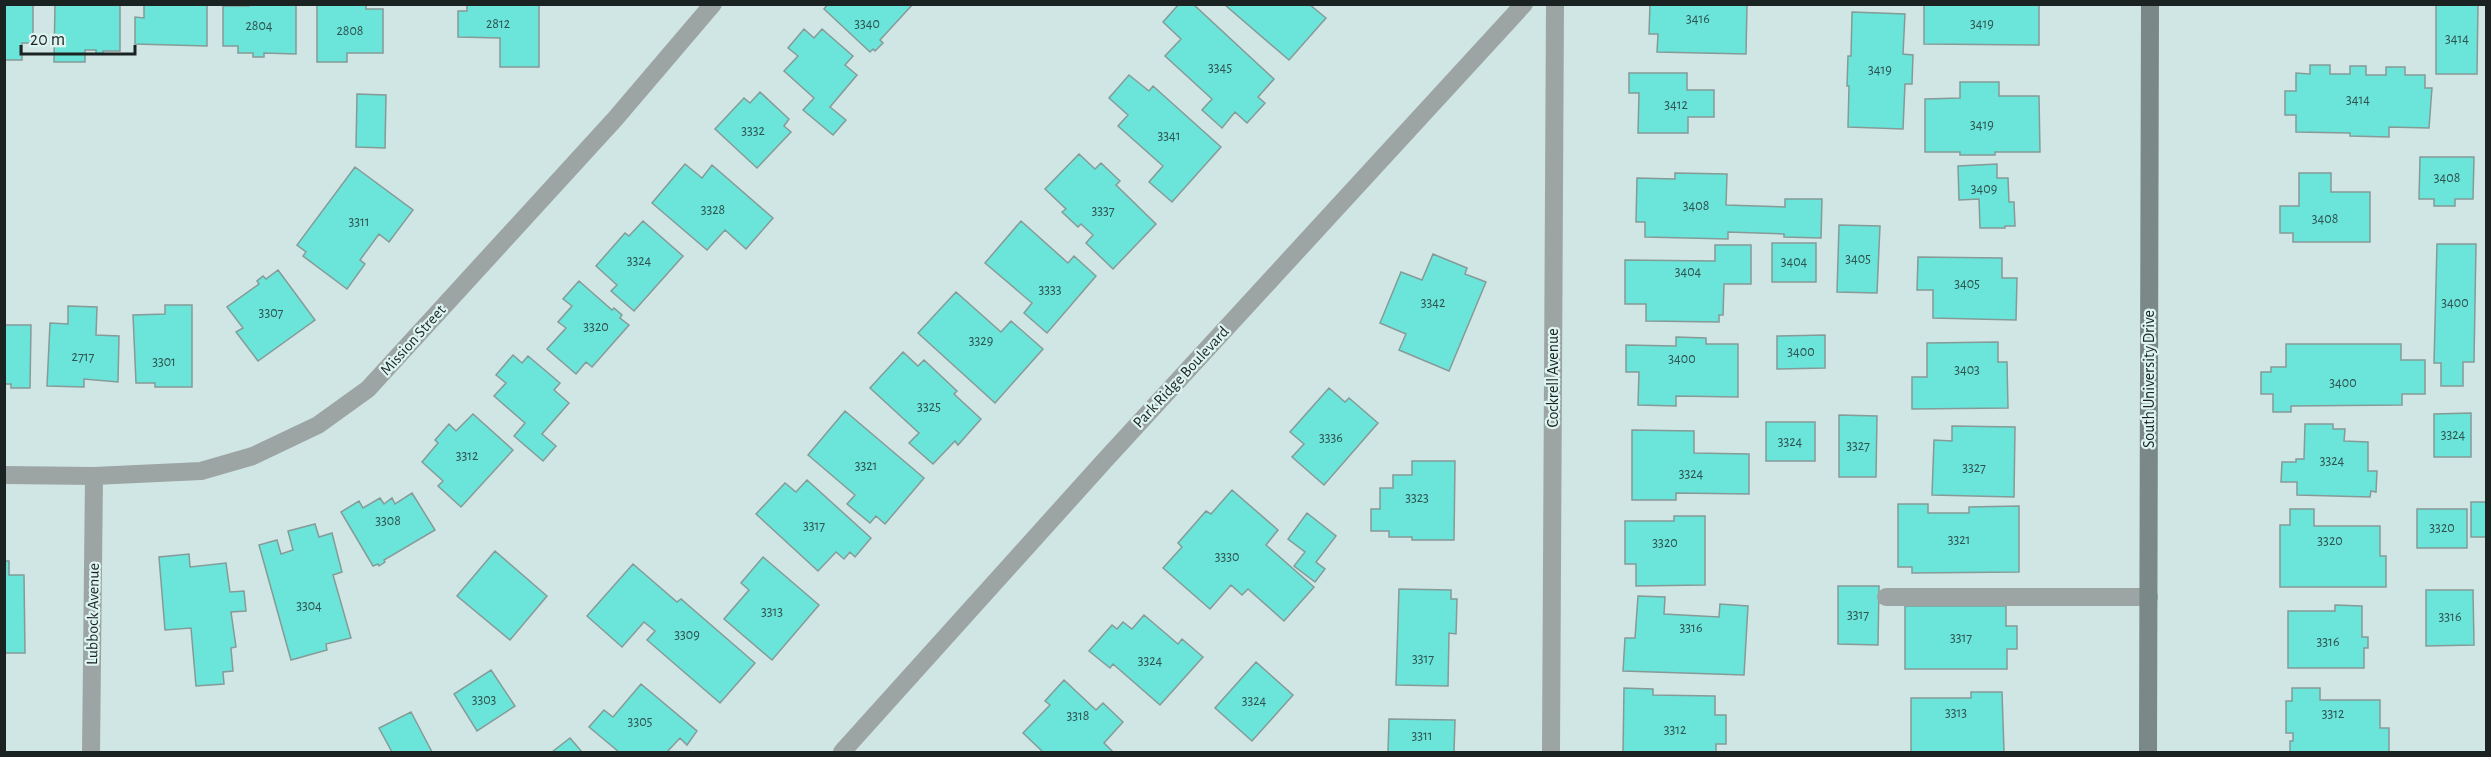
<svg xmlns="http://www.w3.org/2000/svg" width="2491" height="757" font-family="'Alegreya Sans',sans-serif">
<rect width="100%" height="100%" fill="#d0e6e4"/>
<!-- building -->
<path fill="#6be4da" stroke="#859b98" stroke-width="1.5" d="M 4,4 L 33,4 L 33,43 L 22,43 L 22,60 L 4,60 Z
M 55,4 L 120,4 L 120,51 L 103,51 L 103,54 L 96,54 L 96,50 L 85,50 L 85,62 L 54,62 Z
M 144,4 L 207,4 L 207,46 L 135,44 L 135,17 L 144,18 Z
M 249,4 L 296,4 L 296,54 L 264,53 L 264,57 L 253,57 L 253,53 L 238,53 L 238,46 L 223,46 L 223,6 L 249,6 Z
M 317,4 L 366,4 L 366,9 L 383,9 L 383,53 L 347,53 L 347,62 L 317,62 Z
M 467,4 L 539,4 L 539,67 L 500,67 L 500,38 L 458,37 L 458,11 L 467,11 Z
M 828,4 L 913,4 L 880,40 L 883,43 L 875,51 L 873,49 L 870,52 L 824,9 Z
M 1179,4 L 1193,4 L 1274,79 L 1258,97 L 1265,103 L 1247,123 L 1235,112 L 1222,128 L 1202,110 L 1212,99 L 1165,56 L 1181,39 L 1163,22 Z
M 1309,4 L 1326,18 L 1289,60 L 1225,5 Z
M 1650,4 L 1747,4 L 1746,54 L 1657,52 L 1658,34 L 1649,34 Z
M 1924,4 L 2039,4 L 2039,45 L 1924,44 Z
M 2436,4 L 2478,4 L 2477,74 L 2436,74 Z
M 1852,12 L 1905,14 L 1903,54 L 1913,55 L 1912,84 L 1905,84 L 1903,129 L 1848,127 L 1849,86 L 1847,86 L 1848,56 L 1851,56 Z
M 804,29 L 814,38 L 822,29 L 853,56 L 845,65 L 857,75 L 830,107 L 846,120 L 833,135 L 803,110 L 814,98 L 784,71 L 798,56 L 788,48 Z
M 2310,65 L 2330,65 L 2330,74 L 2350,74 L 2350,66 L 2366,66 L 2366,75 L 2386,75 L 2386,67 L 2405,67 L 2405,75 L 2425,75 L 2425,88 L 2432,88 L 2429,128 L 2389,127 L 2389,137 L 2350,136 L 2350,133 L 2296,132 L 2296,115 L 2285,115 L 2285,91 L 2296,91 L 2296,73 L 2310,74 Z
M 1629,73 L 1687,73 L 1687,90 L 1714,90 L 1714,117 L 1688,117 L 1688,133 L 1638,133 L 1639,93 L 1629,93 Z
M 1129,75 L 1149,91 L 1153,86 L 1221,147 L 1172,202 L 1149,182 L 1163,166 L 1118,126 L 1128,115 L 1109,98 Z
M 1960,82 L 1999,82 L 1999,96 L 2039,96 L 2040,152 L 1995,152 L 1995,155 L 1960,155 L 1960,152 L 1925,152 L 1925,99 L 1960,98 Z
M 760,92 L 789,119 L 784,126 L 791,132 L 757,168 L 715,129 L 744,98 L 750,103 Z
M 357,94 L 386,95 L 385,148 L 356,147 Z
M 1079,154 L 1095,169 L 1101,163 L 1120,181 L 1116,185 L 1156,224 L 1113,269 L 1086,243 L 1093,235 L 1081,224 L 1078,227 L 1062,212 L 1066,209 L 1045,189 Z
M 2420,157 L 2474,157 L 2473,199 L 2455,199 L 2455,206 L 2434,206 L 2434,199 L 2419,199 Z
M 685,164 L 702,178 L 712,165 L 773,218 L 746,249 L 725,230 L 707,250 L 652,203 Z
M 1997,164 L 1997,178 L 2008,178 L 2009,202 L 2014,202 L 2015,226 L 2005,226 L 2005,228 L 1980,228 L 1979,199 L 1959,200 L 1958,166 Z
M 355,167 L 413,210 L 389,242 L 379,234 L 360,260 L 365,264 L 347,289 L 303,256 L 306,252 L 297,245 Z
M 1675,173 L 1727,174 L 1726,205 L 1785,207 L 1785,199 L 1822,199 L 1821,238 L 1784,237 L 1784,234 L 1728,232 L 1728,239 L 1645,237 L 1645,222 L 1636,222 L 1637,178 L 1675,179 Z
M 2299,173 L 2331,173 L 2331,192 L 2370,192 L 2370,242 L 2293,242 L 2293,233 L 2280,233 L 2280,206 L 2299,206 Z
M 643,221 L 683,256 L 634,311 L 611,291 L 617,285 L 596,266 L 625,233 L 629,236 Z
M 1021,221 L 1068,263 L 1074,256 L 1096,276 L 1047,333 L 1024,313 L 1032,303 L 985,263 Z
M 1839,225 L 1880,226 L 1877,293 L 1837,292 Z
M 1772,243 L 1816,243 L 1816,282 L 1772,282 Z
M 2437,244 L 2476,244 L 2474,362 L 2463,362 L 2463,386 L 2441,386 L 2441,363 L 2434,363 Z
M 1715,245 L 1751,245 L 1751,284 L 1724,284 L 1723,315 L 1719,315 L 1719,322 L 1646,321 L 1646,304 L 1625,304 L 1625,260 L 1715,261 Z
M 1433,254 L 1467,268 L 1465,274 L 1486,282 L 1449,371 L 1399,350 L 1406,334 L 1380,323 L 1401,272 L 1422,280 Z
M 1918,257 L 2002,258 L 2002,278 L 2017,278 L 2016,320 L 1933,318 L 1933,290 L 1917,290 Z
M 278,270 L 315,320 L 258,361 L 236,332 L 243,328 L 227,307 L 259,284 L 257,281 L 263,276 L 266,279 Z
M 579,281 L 612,310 L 614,308 L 622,315 L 620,318 L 629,325 L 592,367 L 586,362 L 576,374 L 547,349 L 566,328 L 558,322 L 572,306 L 563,299 Z
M 956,292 L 1001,332 L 1011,321 L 1043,349 L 995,403 L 918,333 Z
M 165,305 L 192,305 L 192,387 L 155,387 L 155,383 L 136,383 L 133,315 L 165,314 Z
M 68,306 L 97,307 L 96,335 L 119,336 L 118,382 L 84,379 L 84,387 L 47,386 L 50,323 L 68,324 Z
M 4,325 L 31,325 L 30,388 L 11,388 L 11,384 L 4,384 Z
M 1825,335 L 1825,368 L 1777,369 L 1777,336 Z
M 1676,337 L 1706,338 L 1706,344 L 1738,344 L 1738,397 L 1676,396 L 1676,406 L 1638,405 L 1639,372 L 1626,372 L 1626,345 L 1676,346 Z
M 1998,342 L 1998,362 L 2007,362 L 2008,408 L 1912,409 L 1912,377 L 1927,377 L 1927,343 Z
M 2286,344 L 2401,344 L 2401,360 L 2425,360 L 2425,394 L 2402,394 L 2402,405 L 2291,406 L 2291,412 L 2273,412 L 2273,394 L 2261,394 L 2261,372 L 2271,372 L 2271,367 L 2286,367 Z
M 903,352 L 918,366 L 924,360 L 957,391 L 954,394 L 981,419 L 958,445 L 955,441 L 933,464 L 909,443 L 919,433 L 870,388 Z
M 513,355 L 522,363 L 528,356 L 560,383 L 554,390 L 569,403 L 542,434 L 556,446 L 543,461 L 514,436 L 525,423 L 494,396 L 506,383 L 496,375 Z
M 1329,388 L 1345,402 L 1349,398 L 1378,423 L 1324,485 L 1292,457 L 1304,444 L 1290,432 Z
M 845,411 L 924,478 L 885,524 L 876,516 L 870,523 L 847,504 L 855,495 L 808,455 Z
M 2471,413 L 2471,457 L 2434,457 L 2434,414 Z
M 473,414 L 513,450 L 461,507 L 438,486 L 443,481 L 422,462 L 438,443 L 435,440 L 449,424 L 456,431 Z
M 1839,415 L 1877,416 L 1876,477 L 1839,477 Z
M 1766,422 L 1815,422 L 1815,461 L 1766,461 Z
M 2305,424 L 2333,424 L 2333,429 L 2345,429 L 2344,441 L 2368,442 L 2368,471 L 2377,471 L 2376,492 L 2371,491 L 2370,497 L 2297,495 L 2297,482 L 2281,482 L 2282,462 L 2296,462 L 2296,459 L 2304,459 Z
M 1952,426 L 2015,427 L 2014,497 L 1932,495 L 1934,440 L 1952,441 Z
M 1632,430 L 1694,431 L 1694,453 L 1749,454 L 1749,494 L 1676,493 L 1676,500 L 1632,500 Z
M 1412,461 L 1455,461 L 1454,540 L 1412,540 L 1412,537 L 1389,537 L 1389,531 L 1371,531 L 1371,509 L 1380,509 L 1380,488 L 1393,488 L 1393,475 L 1412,475 Z
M 807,480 L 871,538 L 855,557 L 850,552 L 844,559 L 836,552 L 818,571 L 756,514 L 785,483 L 796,492 Z
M 1232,490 L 1278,530 L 1266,545 L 1314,587 L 1284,621 L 1248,589 L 1242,595 L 1231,585 L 1210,609 L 1163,568 L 1182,547 L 1178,543 L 1206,511 L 1211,514 Z
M 412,493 L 435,530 L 384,560 L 385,562 L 379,566 L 378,564 L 373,566 L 341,512 L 359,501 L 363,508 L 380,498 L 384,504 L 392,498 L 395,504 Z
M 2471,502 L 2486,502 L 2486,537 L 2471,537 Z
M 1898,504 L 1928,504 L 1928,513 L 1969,513 L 1969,507 L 2019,506 L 2019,572 L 1912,573 L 1912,567 L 1898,567 Z
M 2290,509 L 2314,509 L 2314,526 L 2380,526 L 2380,556 L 2386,556 L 2386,587 L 2280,587 L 2280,525 L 2290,525 Z
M 2417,509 L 2467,509 L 2467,548 L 2417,548 Z
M 1307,513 L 1336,536 L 1316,562 L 1325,569 L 1315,582 L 1294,566 L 1305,552 L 1288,539 Z
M 1674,516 L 1705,516 L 1705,585 L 1636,586 L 1636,564 L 1625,564 L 1625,521 L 1674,521 Z
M 315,524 L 319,537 L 332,533 L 342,572 L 333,575 L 351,638 L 326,644 L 327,650 L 291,660 L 259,545 L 277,540 L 281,554 L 293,550 L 288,531 Z
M 495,551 L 547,596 L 510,640 L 457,596 Z
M 189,554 L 190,567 L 226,563 L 230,592 L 244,591 L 246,611 L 231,612 L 236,647 L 231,648 L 233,671 L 223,672 L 224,684 L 196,686 L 191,628 L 165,630 L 159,557 Z
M 763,557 L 819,605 L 772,660 L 724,619 L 749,590 L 741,583 Z
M 4,561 L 9,561 L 9,575 L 24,575 L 25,653 L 4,653 Z
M 633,564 L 677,602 L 681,599 L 755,663 L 720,703 L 647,640 L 655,631 L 644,622 L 622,647 L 587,616 Z
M 1838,586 L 1879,586 L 1878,645 L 1838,644 Z
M 1399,589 L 1451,590 L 1451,599 L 1457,599 L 1456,634 L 1449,633 L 1448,686 L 1396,685 Z
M 2426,590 L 2473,590 L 2474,645 L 2426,646 Z
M 1638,596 L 1665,597 L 1664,614 L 1719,617 L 1720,604 L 1748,606 L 1744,675 L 1623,671 L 1625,638 L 1635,638 Z
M 2335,605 L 2362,606 L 2362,637 L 2368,637 L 2368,648 L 2364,648 L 2364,668 L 2288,668 L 2288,611 L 2335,611 Z
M 1905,606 L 2006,606 L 2006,626 L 2017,626 L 2017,649 L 2007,649 L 2007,669 L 1905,669 Z
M 1144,615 L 1178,644 L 1182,639 L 1203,657 L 1160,705 L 1113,664 L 1110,668 L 1089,651 L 1112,625 L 1117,629 L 1123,622 L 1132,629 Z
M 1256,662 L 1293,695 L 1252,741 L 1215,708 Z
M 491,670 L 515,706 L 477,731 L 454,694 Z
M 1064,680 L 1096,710 L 1103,703 L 1123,722 L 1104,743 L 1113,752 L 1043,752 L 1023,733 L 1050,705 L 1045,701 Z
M 641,684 L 697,731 L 687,745 L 680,738 L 667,752 L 619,752 L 589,727 L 604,710 L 613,717 Z
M 1624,688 L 1653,689 L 1653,695 L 1715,696 L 1715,715 L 1726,715 L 1726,744 L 1716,744 L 1716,752 L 1623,752 Z
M 2292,688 L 2320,688 L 2320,700 L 2380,700 L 2380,728 L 2389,728 L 2389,752 L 2290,752 L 2290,741 L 2293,741 L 2293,733 L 2286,733 L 2286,701 L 2292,701 Z
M 1971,692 L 2002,692 L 2004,752 L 1911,752 L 1911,698 L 1971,698 Z
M 411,712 L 432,752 L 392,752 L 379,728 Z
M 1389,719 L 1455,720 L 1454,752 L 1388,752 Z
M 570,738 L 582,752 L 552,752 Z"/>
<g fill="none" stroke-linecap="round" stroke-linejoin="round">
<!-- lane -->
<path stroke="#9ca5a4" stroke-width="18" d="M 1886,597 L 2149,597"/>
<!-- street -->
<path stroke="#9ca5a4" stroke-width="18" d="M 4,475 L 94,476 L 201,471 L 253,456 L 318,425 L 368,389 L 615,119 L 713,4
M 91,752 L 94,476
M 842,752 L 1106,459 L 1524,4
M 1551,752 L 1555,4"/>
<!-- secondary -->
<path stroke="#7a8887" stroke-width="18" d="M 2148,752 L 2150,4"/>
</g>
<g text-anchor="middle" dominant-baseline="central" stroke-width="4.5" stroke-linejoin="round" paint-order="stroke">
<!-- number labels -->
<g font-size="14" fill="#2f5350">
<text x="1698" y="19">3416</text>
<text x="498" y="24">2812</text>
<text x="867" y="24">3340</text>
<text x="1982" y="24">3419</text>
<text x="259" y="26">2804</text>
<text x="350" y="31">2808</text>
<text x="2457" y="39">3414</text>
<text x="1220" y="68">3345</text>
<text x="1880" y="70">3419</text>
<text x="2358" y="100">3414</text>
<text x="1676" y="105">3412</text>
<text x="1982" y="125">3419</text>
<text x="753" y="131">3332</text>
<text x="1169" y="136">3341</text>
<text x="2447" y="178">3408</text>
<text x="1984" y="189">3409</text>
<text x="1696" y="206">3408</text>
<text x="713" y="210">3328</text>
<text x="1103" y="211">3337</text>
<text x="2325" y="219">3408</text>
<text x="359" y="222">3311</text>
<text x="1858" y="259">3405</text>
<text x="639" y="261">3324</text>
<text x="1794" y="262">3404</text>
<text x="1688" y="272">3404</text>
<text x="1967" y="284">3405</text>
<text x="1050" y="290">3333</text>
<text x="1433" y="303">3342</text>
<text x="2455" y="303">3400</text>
<text x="271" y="313">3307</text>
<text x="596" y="327">3320</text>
<text x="981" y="341">3329</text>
<text x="1801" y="352">3400</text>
<text x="83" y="357">2717</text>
<text x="1682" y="359">3400</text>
<text x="164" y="362">3301</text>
<text x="1967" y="370">3403</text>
<text x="2343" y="383">3400</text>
<text x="929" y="407">3325</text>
<text x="2453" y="435">3324</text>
<text x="1331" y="438">3336</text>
<text x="1790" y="442">3324</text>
<text x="1858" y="446">3327</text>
<text x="467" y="456">3312</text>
<text x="2332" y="461">3324</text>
<text x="866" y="466">3321</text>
<text x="1974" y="468">3327</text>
<text x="1691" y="474">3324</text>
<text x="1417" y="498">3323</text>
<text x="388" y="521">3308</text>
<text x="814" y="526">3317</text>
<text x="2442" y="528">3320</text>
<text x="1959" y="540">3321</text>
<text x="2330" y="541">3320</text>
<text x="1665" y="543">3320</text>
<text x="1227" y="557">3330</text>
<text x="309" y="606">3304</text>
<text x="772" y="612">3313</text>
<text x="1858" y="615">3317</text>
<text x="2450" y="617">3316</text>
<text x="1691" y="628">3316</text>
<text x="687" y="635">3309</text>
<text x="1961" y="638">3317</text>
<text x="2328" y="642">3316</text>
<text x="1423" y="659">3317</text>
<text x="1150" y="661">3324</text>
<text x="484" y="700">3303</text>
<text x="1254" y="701">3324</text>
<text x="1956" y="713">3313</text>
<text x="2333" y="714">3312</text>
<text x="1078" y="716">3318</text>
<text x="640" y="722">3305</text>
<text x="1675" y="730">3312</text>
<text x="1422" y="736">3311</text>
</g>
<!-- street labels -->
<g font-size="16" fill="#1b2322" stroke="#ddf4f1">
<text transform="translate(413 340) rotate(-48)">Mission Street</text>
<text transform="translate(1181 377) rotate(-47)">Park Ridge Boulevard</text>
<text transform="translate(1553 378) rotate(-90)">Cockrell Avenue</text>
<text transform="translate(2149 379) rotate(-90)">South University Drive</text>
<text transform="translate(93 614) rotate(-89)">Lubbock Avenue</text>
</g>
</g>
<!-- border -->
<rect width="2491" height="757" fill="none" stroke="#1b2322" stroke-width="12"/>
<!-- scale -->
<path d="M21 45v9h114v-9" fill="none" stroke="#1b2322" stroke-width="3"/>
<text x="30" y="45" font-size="18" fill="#1b2322" stroke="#ddf4f1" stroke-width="4.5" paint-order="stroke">20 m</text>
</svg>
